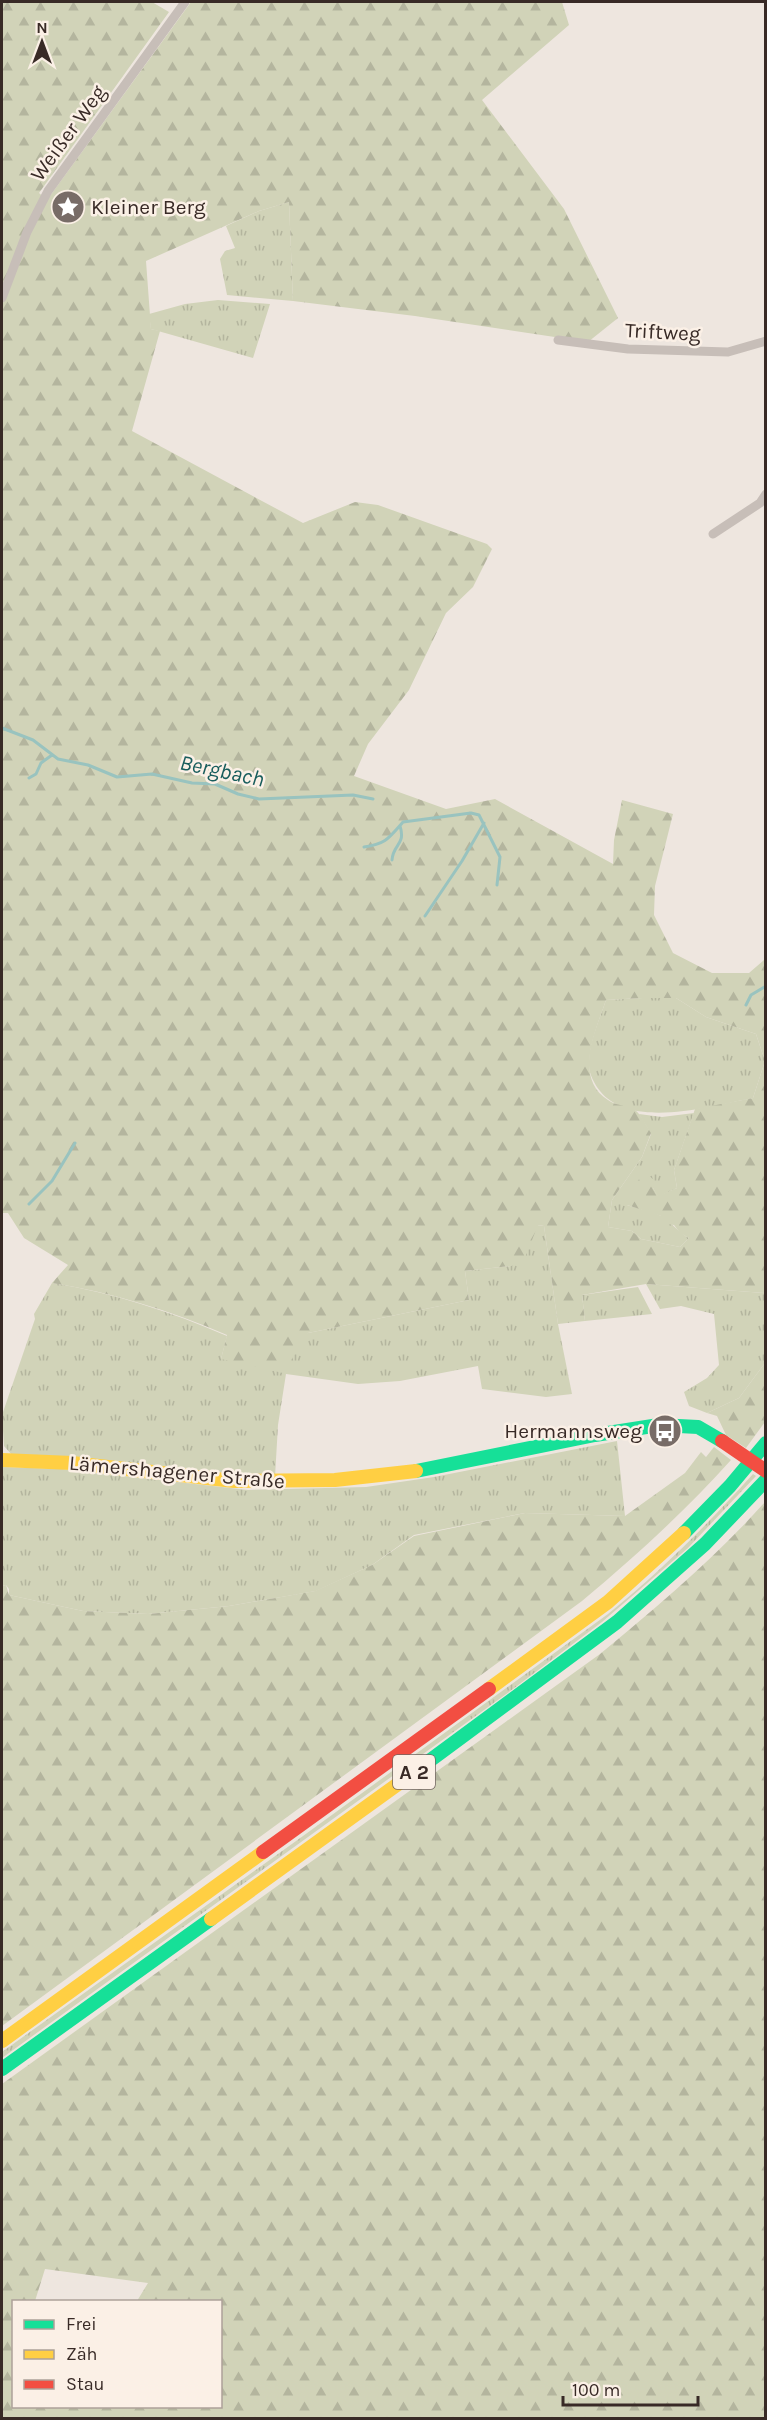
<svg xmlns="http://www.w3.org/2000/svg" width="767" height="2420" font-family="Karla,sans-serif">
<defs>
<pattern id="grass-tufts" width="24" height="20" patternUnits="userSpaceOnUse" patternTransform="scale(1.5)"><rect width="24" height="20" fill="#d1d3b8"/><path d="M3 7l-1-3M5 7V3M7 7l1-3M15 17l-1-3M17 17v-4M19 17l1-3" fill="none" stroke="#b4b59e"/></pattern>
<pattern id="forest-firs" width="22" height="20" patternUnits="userSpaceOnUse" patternTransform="scale(1.5)"><rect width="22" height="20" fill="#d1d3b8"/><path d="M5 1l3.5 6h-7zM16 11l3.5 6h-7z" fill="#b4b59e"/></pattern>
</defs>
<rect width="100%" height="100%" fill="#eee6df"/>
<!-- grass -->
<path fill="url(#grass-tufts)" d="M 289,202 L 293,301 L 227,295 L 220,259 L 225,251 L 235,248 L 226,226 L 259,211 Z
M 218,300 L 270,304 L 253,358 L 151,329 L 149,314 L 185,304 Z
M 642,998 L 676,998 L 706,1017 L 756,1034 L 765,1061 L 753,1098 C 711,1106 631,1130 600,1091 C 595,1085 589,1074 589,1066 C 588,1044 599,1021 606,1000 Z
M 694,1113 L 674,1170 L 677,1188 L 658,1197 L 653,1188 L 627,1205 C 639,1209 653,1211 663,1217 C 673,1224 679,1233 689,1238 L 680,1247 L 641,1239 L 632,1231 L 608,1227 L 612,1200 L 642,1157 L 651,1134 L 639,1114 L 662,1117 Z
M 537,1225 L 544,1226 L 558,1324 L 572,1394 L 546,1397 L 482,1389 L 478,1366 L 400,1381 L 358,1384 L 286,1374 L 278,1425 L 275,1477 C 187,1472 100,1457 12,1455 L 4,1446 L 2,1415 L 35,1319 L 34,1314 L 52,1283 C 114,1293 169,1311 227,1336 L 221,1359 L 308,1333 L 469,1300 L 465,1271 L 511,1266 Z
M 646,1284 L 765,1293 L 765,1363 L 739,1398 L 707,1413 L 689,1406 L 684,1392 L 707,1378 L 719,1365 L 714,1314 L 681,1306 L 660,1309 Z
M 638,1287 L 652,1314 L 585,1321 L 582,1295 Z
M 617,1441 L 625,1516 L 525,1513 L 414,1535 L 372,1565 L 316,1591 L 229,1606 L 148,1614 L 83,1611 L 9,1595 L 9,1589 L 6,1585 L 2,1586 L 2,1467 L 62,1469 L 248,1490 L 366,1487 L 434,1477 Z
M 753,1474 L 756,1476 L 688,1548 L 602,1622 L 513,1689 L 2,2058 L 2,2052 L 303,1836 L 608,1614 C 661,1571 708,1524 753,1474 Z"/>
<!-- forest -->
<path fill="url(#forest-firs)" fill-rule="evenodd" d="M 2,2 L 152,2 L 169,12 L 39,193 L 47,200 L 191,2 L 562,2 L 569,25 L 482,100 L 564,209 L 618,318 L 588,342 L 415,316 L 293,301 L 289,202 L 259,211 L 146,261 L 151,329 L 160,331 L 132,431 L 303,523 L 355,502 L 378,505 L 487,544 L 492,549 L 473,587 L 446,613 L 409,690 L 368,744 L 354,776 L 446,809 L 495,799 L 613,864 L 614,840 L 622,800 L 673,814 L 655,886 L 654,915 L 673,953 L 712,973 L 749,973 L 765,959 L 765,1293 L 646,1284 L 582,1295 L 585,1321 L 558,1324 L 544,1226 L 538,1225 L 524,1260 L 511,1266 L 465,1271 L 469,1300 L 308,1333 L 283,1373 L 221,1359 L 227,1335 C 169,1310 114,1293 52,1283 L 68,1265 L 24,1238 L 8,1213 L 2,1213 ZM 642,998 L 676,998 L 706,1017 L 756,1034 L 765,1061 L 753,1098 L 695,1109 L 674,1170 L 677,1188 L 658,1196 L 653,1188 L 654,1180 L 648,1175 L 640,1178 L 624,1199 L 627,1205 L 661,1216 L 659,1223 L 674,1225 L 680,1233 L 689,1238 L 680,1247 L 641,1239 L 632,1231 L 608,1227 L 612,1200 L 642,1157 L 651,1133 C 647,1127 641,1114 635,1110 C 628,1105 616,1106 608,1100 C 573,1078 596,1030 606,1000 Z
M 765,1363 L 765,1422 L 746,1448 L 726,1435 L 717,1416 L 707,1413 L 739,1398 Z
M 714,1447 L 731,1460 C 683,1513 637,1555 582,1601 L 2,2026 L 2,1586 L 6,1585 L 9,1595 L 83,1611 L 148,1614 L 229,1606 L 315,1591 L 372,1565 L 414,1536 L 525,1513 L 625,1516 L 685,1473 L 701,1452 L 706,1457 Z
M 765,1502 L 765,2418 L 2,2418 L 2,2084 L 600,1654 C 658,1606 715,1558 765,1502 ZM 45,2269 L 148,2283 L 137,2301 L 220,2302 L 220,2406 L 14,2406 L 14,2302 L 35,2301 Z"/>
<g fill="none" stroke-linecap="round" stroke-linejoin="round">
<!-- stream -->
<path stroke="#99c3bf" stroke-width="3" d="M 2,728 L 33,740 L 58,759 L 88,765 L 117,777 L 152,774 L 192,783 L 215,784 L 238,794 L 259,799 L 353,795 L 373,799
M 29,778 L 36,774 L 41,763 L 52,755
M 364,847 C 386,844 389,838 403,822 L 471,813 L 479,815 L 500,857 L 497,885
M 392,860 C 393,844 406,845 400,826
M 425,916 L 462,861 L 484,823
M 746,1005 L 751,995 L 766,986
M 29,1204 L 52,1181 L 75,1143"/>
<!-- street -->
<path stroke="#c7beb8" stroke-width="9" d="M 2,298 L 27,232 L 48,191 L 185,2
M 558,340 L 628,349 L 728,352 L 766,341
M 713,534 L 760,503 L 766,494"/>
<!-- fast -->
<path stroke="#16e098" stroke-width="14" d="M 416,1471 L 595,1435 L 659,1425 L 698,1427 L 722,1441
M 684,1533 L 730,1486 L 766,1443
M 409,1776 L 617,1622 L 705,1544 L 766,1480
M 2,2069 L 211,1919"/>
<!-- slow -->
<path stroke="#ffcf43" stroke-width="14" d="M 2,1460 L 72,1463 L 234,1481 L 335,1480 L 416,1471
M 489,1689 L 608,1602 L 684,1533
M 211,1919 L 409,1776
M 2,2041 L 263,1852"/>
<!-- jam -->
<path stroke="#f24e42" stroke-width="14" d="M 263,1852 L 489,1689"/>
<!-- jam-bridge -->
<path stroke="#f24e42" stroke-width="14" d="M 722,1441 L 766,1471"/>
</g>
<!-- icons -->
<defs>
<symbol id="sight-disc" viewBox="-11 -11 22 22"><circle r="9.5" fill="#786c67" stroke="#fbf0e6"/><path d="M0-6L1.8-2.2L6-1.7L2.9 1.2L3.7 5.4L0 3.3L-3.7 5.4L-2.9 1.2L-6-1.7L-1.8-2.2Z" fill="#fff"/></symbol>
<symbol id="bus-disc" viewBox="-11 -11 22 22"><circle r="9.5" fill="#786c67" stroke="#fbf0e6"/><path d="M-5-6H5V4H4V6H2V4H-2V6H-4V4H-5ZM-3.5-4V0h7V-4ZM-3.5 1.2v1.5H-2V1.2ZM2 1.2v1.5H3.5V1.2Z" fill="#fff"/></symbol>
</defs>
<g fill-rule="evenodd">
<use href="#sight-disc" x="49" y="188" width="38" height="38"/>
<use href="#bus-disc" x="646" y="1412" width="38" height="38"/>
</g>
<g text-anchor="middle" dominant-baseline="central" stroke-width="5" stroke-linejoin="round" paint-order="stroke">
<!-- shield labels -->
<rect fill="#fbf0e6" stroke="#726560" stroke-width="1.5" x="393" y="1755" width="42" height="34" rx="4.5"/>
<g font-size="20" font-weight="bold" fill="#382a26">
<text x="414" y="1772">A 2</text>
</g>
<!-- street labels -->
<g font-size="21" fill="#382a26" stroke="#fbf0e6">
<text transform="translate(68 133) rotate(-54)">Weißer Weg</text>
<text transform="translate(663 332) rotate(3)">Triftweg</text>
<text transform="translate(177 1472) rotate(5)">Lämershagener Straße</text>
</g>
<!-- poi labels -->
<g font-size="21" fill="#382a26" stroke="#fbf0e6" text-anchor="start">
<text x="91" y="207">Kleiner Berg</text>
<text x="642" y="1431" text-anchor="end">Hermannsweg</text>
</g>
<!-- water labels -->
<g font-size="22" font-style="italic" fill="#185d5c" stroke="#fbf0e6">
<text transform="translate(222 771) rotate(12)">Bergbach</text>
</g>
</g>
<!-- border -->
<rect width="767" height="2420" fill="none" stroke="#382a26" stroke-width="6"/>
<!-- legend -->
<rect x="12" y="2300" width="210" height="108" fill="#fbf0e6" stroke="#ada199" stroke-width="1.5"/>
<rect x="24" y="2320" width="30" height="9" fill="#16e098" stroke="#ada199" stroke-width="1.5"/>
<text x="66" y="2330" font-size="18" fill="#382a26">Frei</text>
<rect x="24" y="2350" width="30" height="9" fill="#ffcf43" stroke="#ada199" stroke-width="1.5"/>
<text x="66" y="2360" font-size="18" fill="#382a26">Zäh</text>
<rect x="24" y="2380" width="30" height="9" fill="#f24e42" stroke="#ada199" stroke-width="1.5"/>
<text x="66" y="2390" font-size="18" fill="#382a26">Stau</text>
<!-- north arrow -->
<g transform="translate(42 42)" stroke="#fbf0e6" stroke-width="4.5" paint-order="stroke">
<path d="M0-4.5L10 22L0 15L-10 22Z" fill="#382a26"/>
<text y="-9" font-size="16" font-weight="bold" text-anchor="middle" fill="#382a26">N</text>
</g>
<!-- scale -->
<path d="M563 2396v9h135v-9" fill="none" stroke="#382a26" stroke-width="3"/>
<text x="572" y="2396" font-size="18" fill="#382a26" stroke="#fbf0e6" stroke-width="4.5" paint-order="stroke">100 m</text>
</svg>
